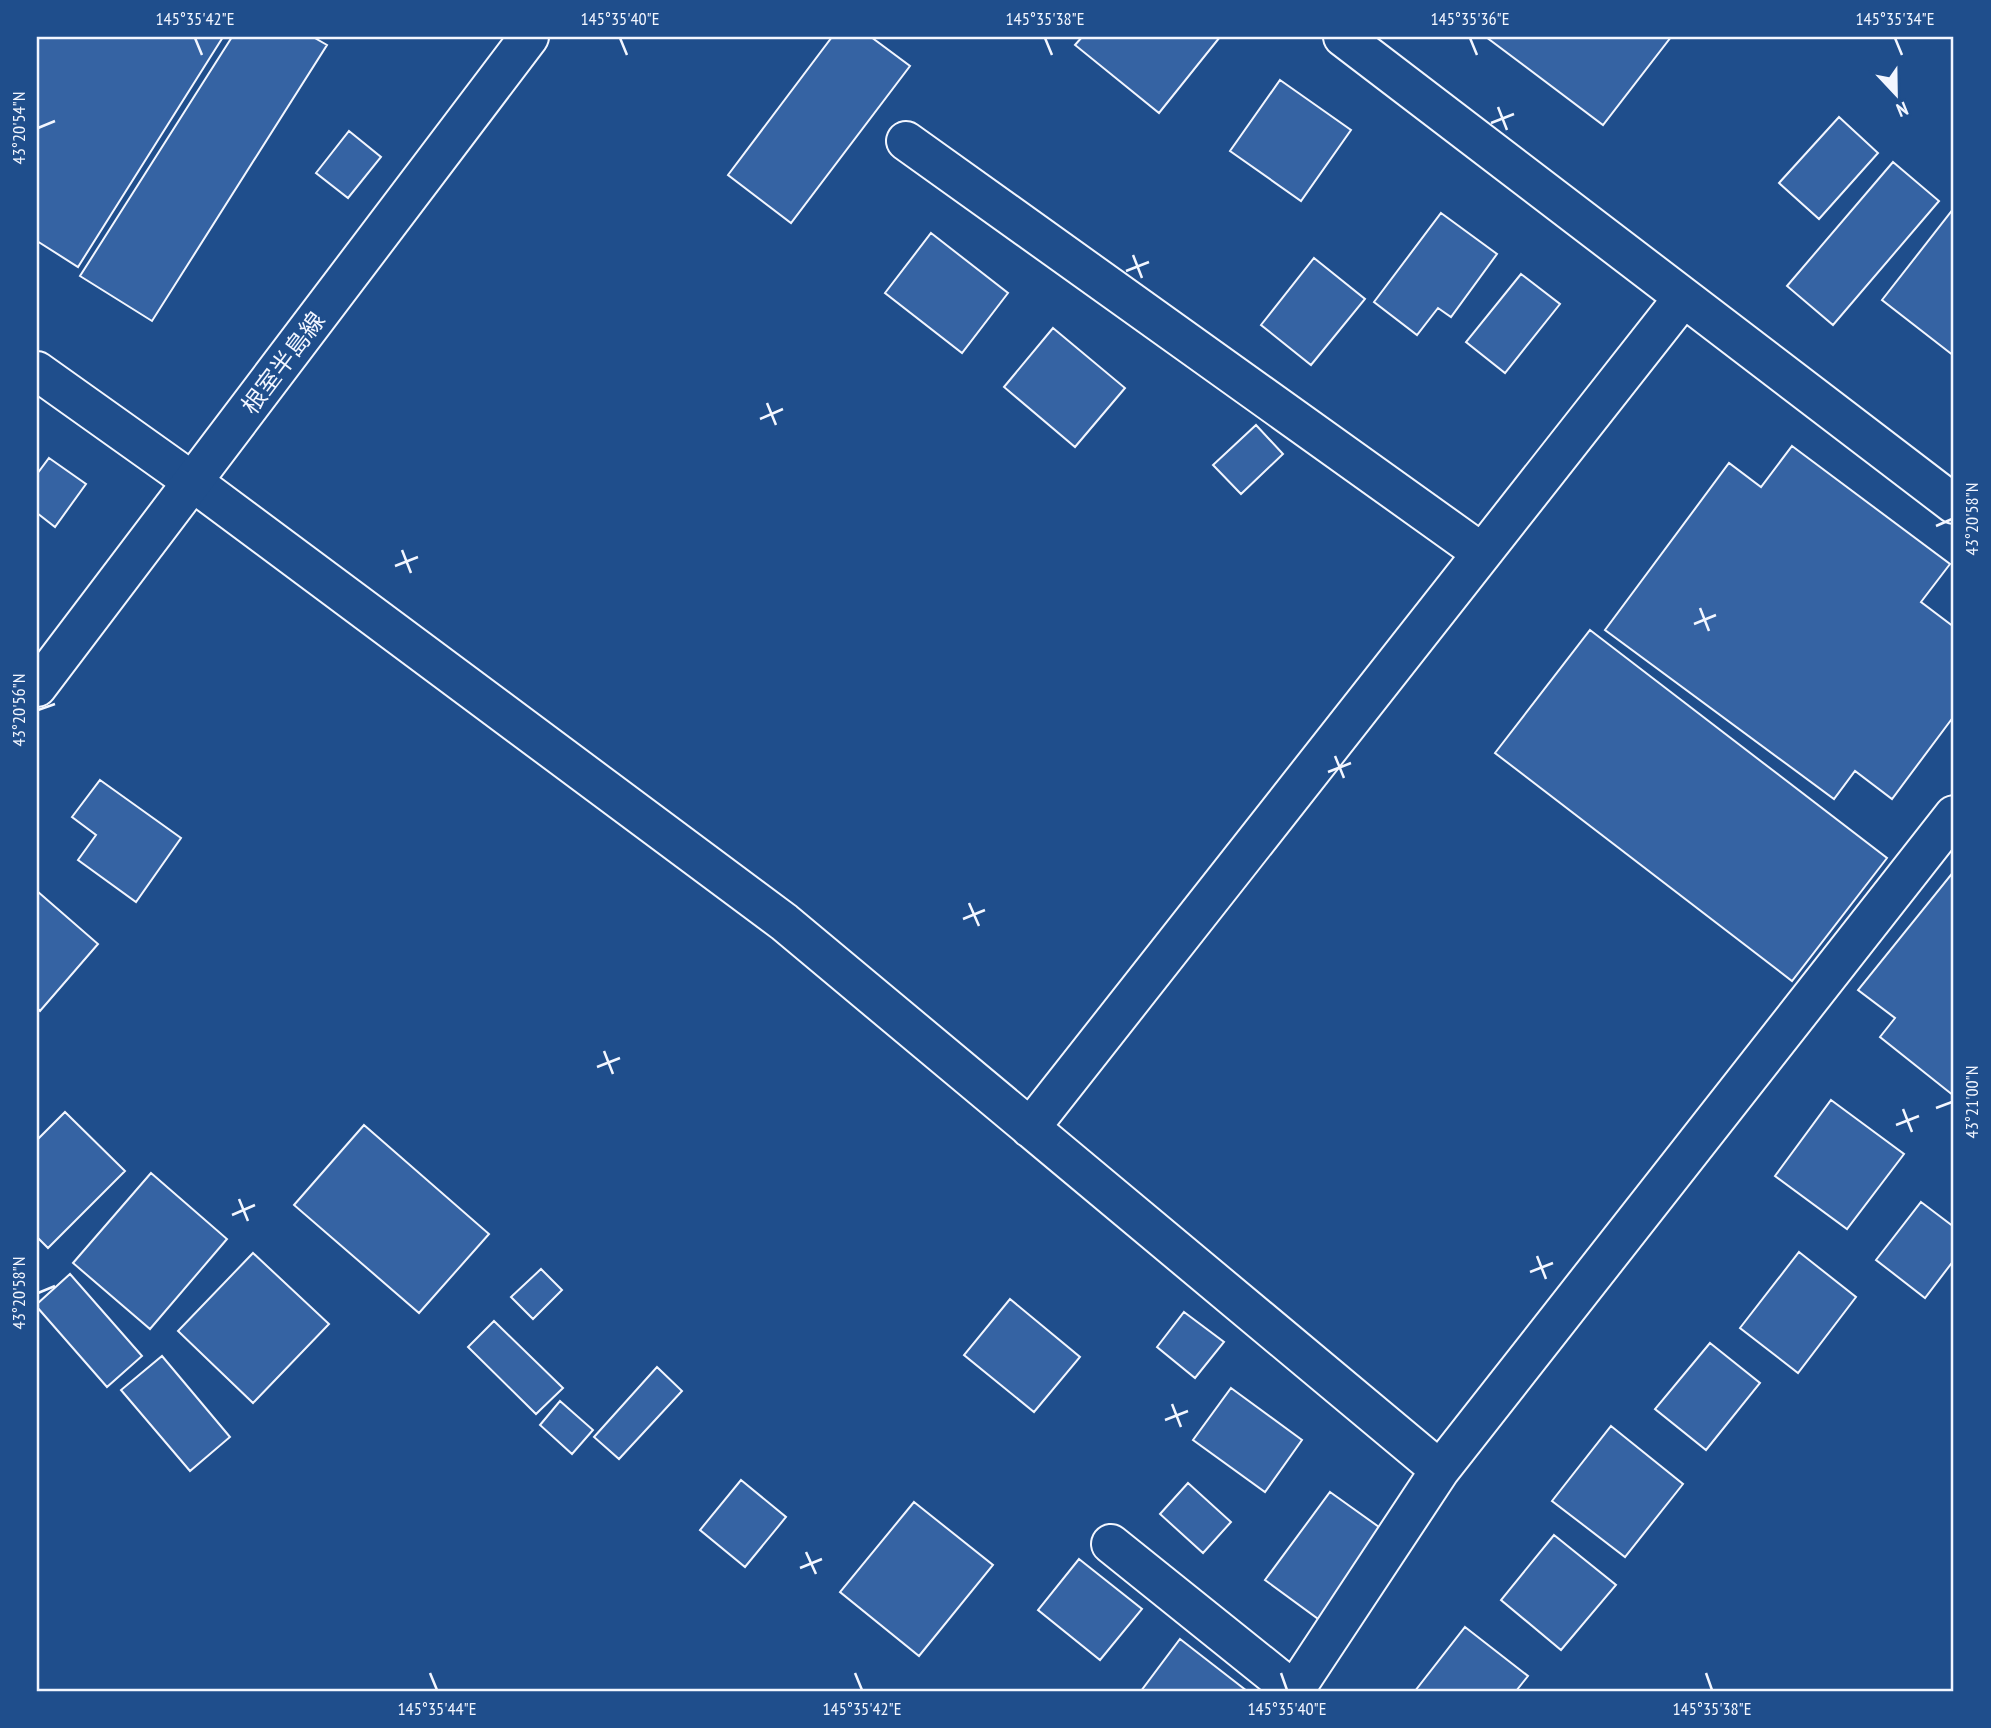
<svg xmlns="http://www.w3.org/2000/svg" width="1991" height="1728" font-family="'PT Sans Narrow','Noto Sans JP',sans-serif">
<rect width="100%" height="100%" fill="#1f4e8c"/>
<!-- building -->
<path fill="#3563a3" stroke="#f2f6ff" stroke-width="2" d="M 37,37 L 223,37 L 78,267 L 37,241 Z
M 232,37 L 313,37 L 327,45 L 152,321 L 80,276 Z
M 832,37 L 871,37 L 910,66 L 791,223 L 728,175 Z
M 1082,37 L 1220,37 L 1159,113 L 1075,45 Z
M 1486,37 L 1671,37 L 1603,125 Z
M 1280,80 L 1351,130 L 1301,201 L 1230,151 Z
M 1839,117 L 1878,153 L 1819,219 L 1779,183 Z
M 349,131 L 381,157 L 348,198 L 316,173 Z
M 1893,162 L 1939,201 L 1833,325 L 1787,286 Z
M 1954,208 L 1954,356 L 1882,300 Z
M 1441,213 L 1497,254 L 1451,317 L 1438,308 L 1417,335 L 1374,302 Z
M 931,233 L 1008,293 L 962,353 L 885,293 Z
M 1314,258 L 1365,299 L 1311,365 L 1261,325 Z
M 1521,274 L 1560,304 L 1505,373 L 1466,342 Z
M 1053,328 L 1125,388 L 1075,447 L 1004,387 Z
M 1256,425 L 1283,454 L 1241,494 L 1213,465 Z
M 1792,446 L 1950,564 L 1921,602 L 1954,627 L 1954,716 L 1892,799 L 1855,771 L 1834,799 L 1605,630 L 1729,463 L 1761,487 Z
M 49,458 L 86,484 L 55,527 L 37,513 L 37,474 Z
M 1590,630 L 1887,858 L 1792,981 L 1495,753 Z
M 100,780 L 181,838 L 136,902 L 78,860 L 96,835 L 72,817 Z
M 1954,871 L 1954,1096 L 1880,1037 L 1895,1018 L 1858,990 Z
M 37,891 L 98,944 L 40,1011 L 37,1008 Z
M 1831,1100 L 1904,1154 L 1847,1229 L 1775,1176 Z
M 65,1112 L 125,1171 L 48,1248 L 37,1237 L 37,1140 Z
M 364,1125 L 489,1234 L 419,1313 L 294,1205 Z
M 151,1173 L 227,1239 L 150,1329 L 73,1263 Z
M 1921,1202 L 1954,1227 L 1954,1260 L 1925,1298 L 1876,1260 Z
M 1799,1252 L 1856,1297 L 1798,1373 L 1740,1328 Z
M 253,1253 L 329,1324 L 253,1403 L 178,1331 Z
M 541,1269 L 562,1290 L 533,1319 L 511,1297 Z
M 70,1274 L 142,1356 L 107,1387 L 37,1307 L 37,1304 Z
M 1010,1299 L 1080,1357 L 1034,1412 L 964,1355 Z
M 1184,1312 L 1224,1342 L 1195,1378 L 1157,1347 Z
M 494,1321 L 563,1388 L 536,1414 L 468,1347 Z
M 1710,1343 L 1760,1383 L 1706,1450 L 1655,1409 Z
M 162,1356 L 230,1437 L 190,1471 L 121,1390 Z
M 657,1367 L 682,1391 L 619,1459 L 594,1437 Z
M 1231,1388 L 1302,1440 L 1265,1492 L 1193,1440 Z
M 560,1401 L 593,1430 L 572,1454 L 540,1425 Z
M 1611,1426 L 1683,1484 L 1625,1557 L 1552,1501 Z
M 741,1480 L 786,1517 L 745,1567 L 700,1530 Z
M 1188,1483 L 1231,1522 L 1203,1553 L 1160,1514 Z
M 1330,1492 L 1386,1532 L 1321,1621 L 1265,1580 Z
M 914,1502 L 993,1565 L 919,1656 L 840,1592 Z
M 1554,1535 L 1616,1585 L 1561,1650 L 1501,1600 Z
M 1079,1559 L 1142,1609 L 1100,1660 L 1038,1610 Z
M 1465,1627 L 1528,1676 L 1516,1691 L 1415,1691 Z
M 1180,1639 L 1247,1691 L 1141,1691 Z"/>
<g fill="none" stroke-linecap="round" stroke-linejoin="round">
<defs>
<path id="minor" d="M 1343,37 L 1954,504
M 906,141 L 1482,553
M 37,371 L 193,482 L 784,922 L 1440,1470 L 1954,815
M 1030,1128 L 1683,298
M 1111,1544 L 1294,1691 L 1440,1470"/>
<path id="major" d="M 37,687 L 529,37"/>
</defs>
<!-- minor casing -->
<use href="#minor" stroke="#f2f6ff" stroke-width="42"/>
<!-- major casing -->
<use href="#major" stroke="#f2f6ff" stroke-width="42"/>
<!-- minor -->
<use href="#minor" stroke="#1f4e8c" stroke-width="38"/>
<!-- major -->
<use href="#major" stroke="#1f4e8c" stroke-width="38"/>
</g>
<!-- ticks -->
<path fill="none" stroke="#f2f6ff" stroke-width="2.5" d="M 195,38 L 202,55M 620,38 L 627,55M 1045,38 L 1052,55M 1470,38 L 1477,55M 1895,38 L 1902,55M 1498,107 L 1507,130M 1491,123 L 1514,114M 38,128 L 55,121M 1133,255 L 1142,278M 1126,271 L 1149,262M 767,403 L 776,425M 760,419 L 783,409M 1936,526 L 1952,519M 402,550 L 411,573M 395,566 L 418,557M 1700,608 L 1709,631M 1694,624 L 1716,615M 38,710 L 55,704M 1335,756 L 1344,778M 1328,772 L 1351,763M 969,903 L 979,926M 963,919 L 985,910M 604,1051 L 613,1074M 597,1067 L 620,1058M 1936,1108 L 1952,1102M 1903,1109 L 1912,1132M 1896,1125 L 1919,1116M 239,1199 L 248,1221M 232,1215 L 255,1205M 1537,1256 L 1546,1279M 1530,1272 L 1553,1263M 38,1293 L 55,1286M 1172,1404 L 1181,1427M 1165,1420 L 1188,1411M 806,1552 L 816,1574M 800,1568 L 822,1559M 430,1673 L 437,1690M 855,1673 L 862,1690M 1281,1673 L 1287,1690M 1706,1673 L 1712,1690"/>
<g text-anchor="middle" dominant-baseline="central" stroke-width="5" stroke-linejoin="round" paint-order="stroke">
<!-- street labels -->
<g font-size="24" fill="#f2f6ff" stroke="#1f4e8c">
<text transform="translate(283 363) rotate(-53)">根室半島線</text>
</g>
</g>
<!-- border -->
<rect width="1991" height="1728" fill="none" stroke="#1f4e8c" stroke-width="77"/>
<!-- north arrow -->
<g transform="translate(1896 94) rotate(158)" stroke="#1f4e8c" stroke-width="5" paint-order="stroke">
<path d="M0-5L12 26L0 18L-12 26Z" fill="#f2f6ff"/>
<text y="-10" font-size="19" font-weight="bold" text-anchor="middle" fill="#f2f6ff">N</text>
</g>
<rect x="38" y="38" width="1914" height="1652" fill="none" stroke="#f2f6ff" stroke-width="2.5"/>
<g font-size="18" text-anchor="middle" fill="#f2f6ff">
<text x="195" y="25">145°35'42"E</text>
<text x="620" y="25">145°35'40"E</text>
<text x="1045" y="25">145°35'38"E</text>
<text x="1470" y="25">145°35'36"E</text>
<text x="1895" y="25">145°35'34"E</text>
<text transform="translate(19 128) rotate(-90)" y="6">43°20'54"N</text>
<text transform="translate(1972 519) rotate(-90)" y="6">43°20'58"N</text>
<text transform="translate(19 710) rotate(-90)" y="6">43°20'56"N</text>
<text transform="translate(1972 1102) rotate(-90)" y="6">43°21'00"N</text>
<text transform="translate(19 1293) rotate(-90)" y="6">43°20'58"N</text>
<text x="437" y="1715">145°35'44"E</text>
<text x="862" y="1715">145°35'42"E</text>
<text x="1287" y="1715">145°35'40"E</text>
<text x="1712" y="1715">145°35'38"E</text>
</g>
</svg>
